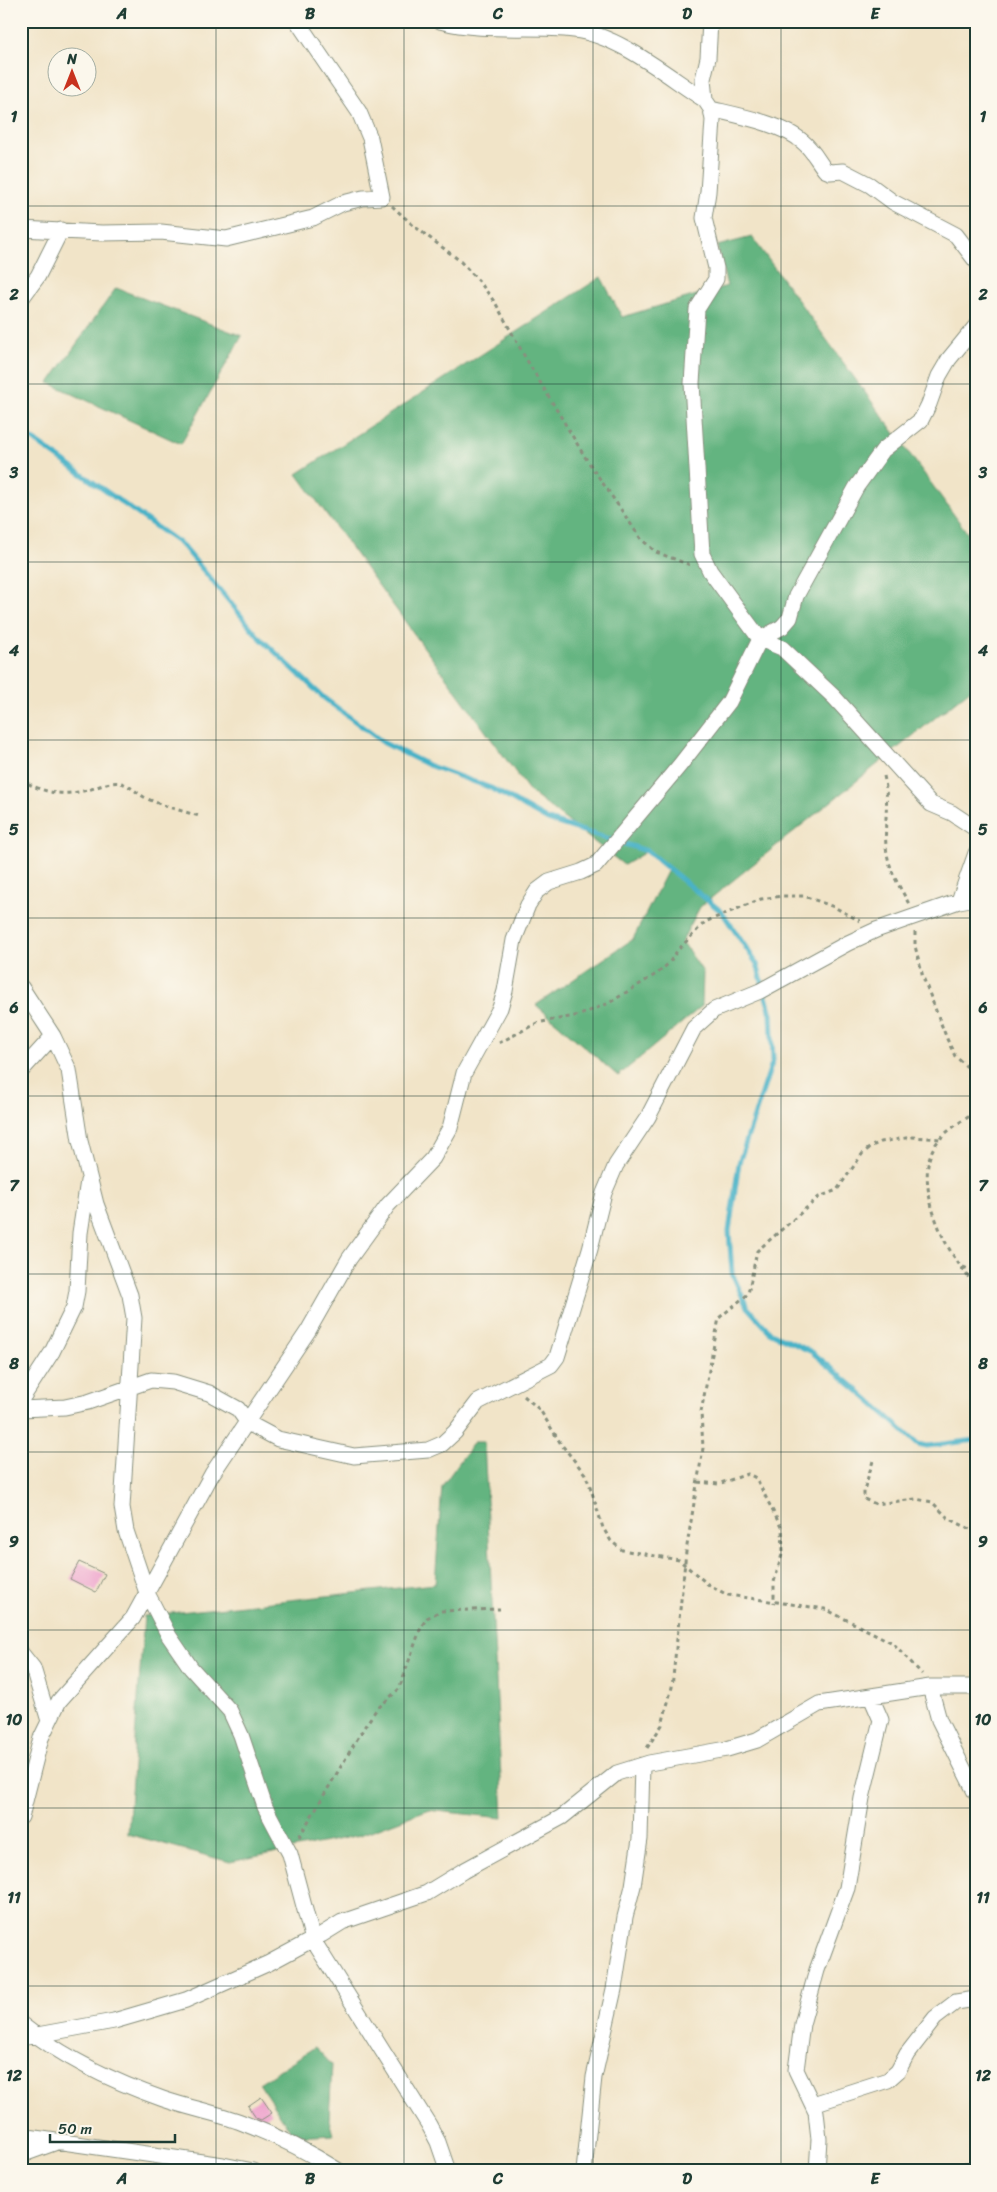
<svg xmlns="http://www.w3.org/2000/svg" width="997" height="2192" font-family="Sriracha,sans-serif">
<rect width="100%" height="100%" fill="#fbf7ec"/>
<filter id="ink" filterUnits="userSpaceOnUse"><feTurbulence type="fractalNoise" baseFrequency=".02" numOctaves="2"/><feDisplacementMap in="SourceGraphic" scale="10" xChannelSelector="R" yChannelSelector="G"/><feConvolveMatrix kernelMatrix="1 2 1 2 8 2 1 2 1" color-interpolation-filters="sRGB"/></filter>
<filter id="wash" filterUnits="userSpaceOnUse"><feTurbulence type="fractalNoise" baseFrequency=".0096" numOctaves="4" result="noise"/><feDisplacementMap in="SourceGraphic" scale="20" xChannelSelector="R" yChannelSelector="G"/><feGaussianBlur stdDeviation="1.12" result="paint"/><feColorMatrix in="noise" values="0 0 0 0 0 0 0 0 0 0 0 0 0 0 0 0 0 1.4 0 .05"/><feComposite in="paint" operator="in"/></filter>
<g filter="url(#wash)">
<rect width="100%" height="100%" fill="#f1e4c8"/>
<!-- forest -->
<path fill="#63b480" stroke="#41785a" d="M 752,237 L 976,545 L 976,685 L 700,907 L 682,941 L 703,972 L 702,1006 L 618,1076 L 536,1005 L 633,939 L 668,870 L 647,851 L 624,865 L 530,792 L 297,474 L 601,277 L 622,317 L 727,286 L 717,246 Z
M 116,288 L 242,336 L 181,444 L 49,383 Z
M 474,1442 L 484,1442 L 503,1818 L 427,1810 L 360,1835 L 230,1862 L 128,1834 L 144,1616 L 435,1584 L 442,1486 Z
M 315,2047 L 332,2065 L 329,2120 L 333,2135 L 294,2137 L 259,2083 Z"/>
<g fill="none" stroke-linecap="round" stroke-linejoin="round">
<!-- stream -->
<path stroke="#49b2c7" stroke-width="5" d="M 21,431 L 183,546 L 258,636 L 324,698 L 384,743 L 428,765 L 491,788 L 548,820 L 647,851 L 722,912 L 757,964 L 771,1014 L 773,1060 L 739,1163 L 729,1231 L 732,1273 L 747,1307 L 771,1333 L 812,1352 L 861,1393 L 918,1444 L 927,1446 L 976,1440"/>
</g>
<g id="blocks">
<!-- building -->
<path fill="#eea2cc" d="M 79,1562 L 105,1574 L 96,1592 L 70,1579 Z
M 261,2097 L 272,2113 L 261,2120 L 256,2118 L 248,2106 Z"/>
</g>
</g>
<g filter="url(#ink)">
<use href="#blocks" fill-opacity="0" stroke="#88907e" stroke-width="1"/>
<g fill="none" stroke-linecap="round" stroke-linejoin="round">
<defs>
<path id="minor" d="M 440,21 C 485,33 529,25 574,30 C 619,35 667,76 705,100
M 710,21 L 708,58 L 703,79 L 705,100 L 711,109 L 713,120 L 708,192 L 704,218 L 716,268 L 716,279 L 697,309 L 692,383 L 702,554 L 710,571 L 760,639 L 782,648 L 834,697 L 931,804 L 952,813 L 976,829
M 711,109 C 736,115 784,124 803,142 C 812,149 818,161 825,170 L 830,172 L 843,171 L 870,185 L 893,202 L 956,235 L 976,261
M 21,229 L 102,233 L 161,232 L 226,239 L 313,218 L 343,203 L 363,198 L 382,197 L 370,138 L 359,112 L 297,21
M 21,299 L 38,276 L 61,230
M 959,901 L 976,853
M 21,987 L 53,1036 L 69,1070 L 80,1141 L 96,1204 L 130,1295 L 134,1318 L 122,1507 L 126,1531 L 147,1593 L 169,1636 L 191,1668 L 230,1711 L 241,1735 L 265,1807 L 290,1854 L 313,1940 L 429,2125 L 438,2142 L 448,2171
M 21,1071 L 53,1036
M 21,1400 L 52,1352 L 74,1307 L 77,1291 L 80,1233 L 88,1181
M 21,1409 L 65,1407 L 88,1402 L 151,1380 L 173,1382 L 209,1393 L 238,1409 L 248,1423 L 278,1439 L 354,1456 L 428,1450 L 442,1444 L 455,1432 L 478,1402 L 551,1365 L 557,1357 L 590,1249 L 604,1193 L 616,1165 L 648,1117 L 694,1028 L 714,1010 L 760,991 L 848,943 L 876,930 L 959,901 L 976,898
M 21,1653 L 33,1668 L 49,1721
M 930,1687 L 939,1720 L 976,1794
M 21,1817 L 41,1738 L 59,1701 L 133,1618 L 212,1474 L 308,1331 L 349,1259 L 388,1205 L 433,1158 L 450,1128 L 464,1073 L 500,1008 L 505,991 L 514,940 L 528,905 L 537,891 L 549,882 L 581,872 L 596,865 L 680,765 L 729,702 L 760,639 L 782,627 L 790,618 L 796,596 L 857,486 L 883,450 L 921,420 L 929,404 L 939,376 L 949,359 L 976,326
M 21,2024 C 62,2057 114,2082 163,2099 C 189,2108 217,2113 243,2123 C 277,2136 309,2152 339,2171
M 21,2038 L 114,2021 L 186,2000 L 269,1963 L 321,1935 L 342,1922 L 427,1893 L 463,1871 L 562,1817 L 617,1773 L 649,1763 L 727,1749 L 757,1740 L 819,1704 L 930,1687 L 976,1687
M 813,2104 L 888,2080 L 898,2071 L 907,2054 L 935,2018 L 956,2002 L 976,1999
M 21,2136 L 223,2165 L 253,2171
M 21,2155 L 54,2143
M 584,2171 L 594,2077 L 614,1989 L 625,1917 L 633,1886 L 640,1839 L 642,1765
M 817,2171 L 819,2139 L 816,2112 L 796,2070 L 802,2024 L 817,1970 L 847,1888 L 862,1798 L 881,1720 L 871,1697
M 962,2171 L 976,2168"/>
</defs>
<!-- minor casing -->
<use href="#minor" stroke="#88907e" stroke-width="17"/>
<!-- path -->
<path stroke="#88907e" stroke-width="3" stroke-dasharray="4 4" stroke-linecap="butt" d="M 392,206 L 414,226 L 459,260 L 479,281 L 496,304 L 525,357 L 585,457 L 641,539 L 656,552 L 690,565
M 884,776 C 891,805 880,837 890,865 C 894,879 903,892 909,904
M 21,780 C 47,794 63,797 91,789 C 101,786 111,781 121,783 C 129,785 137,793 144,797 C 161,806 180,810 199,816
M 915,932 L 915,946 L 923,977 L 947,1039 L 955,1056 L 976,1075
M 499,1043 L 537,1023 L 580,1015 L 609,1003 L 658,973 L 669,963 L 677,951 L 705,922 L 761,899 L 782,896 L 804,896 L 834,907 L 860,921
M 976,1113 C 962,1120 942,1133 934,1147 C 919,1173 932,1214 944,1239 C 952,1256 965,1272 976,1288
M 963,1267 L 976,1272
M 524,1396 L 540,1410 L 561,1444 L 585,1474 L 590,1486 L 603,1528 L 611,1541 L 622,1550 L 679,1560 L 710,1586 L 728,1595 L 825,1609 L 893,1643 L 922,1674
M 873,1461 L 864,1490 L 864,1499 L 876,1504 L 916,1499 L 932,1502 L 948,1518 L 976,1532
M 698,1482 L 718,1484 L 748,1474 L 756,1478 L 782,1529 L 783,1551 L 774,1582 L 774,1603
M 971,1580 L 976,1584
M 647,1748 L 662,1725 L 672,1687 L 686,1552 L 703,1448 L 701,1412 L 719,1318 L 748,1294 L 757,1251 L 819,1197 L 837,1190 L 863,1153 L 872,1146 L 881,1142 L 912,1137 L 941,1139
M 299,1837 L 365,1726 L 376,1710 L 399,1689 L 421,1627 L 427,1618 L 440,1611 L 500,1609"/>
<!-- minor -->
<use href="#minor" stroke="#fff" stroke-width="15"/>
</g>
</g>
<!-- grid -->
<path fill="none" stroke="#1f3d34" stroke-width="1" stroke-opacity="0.55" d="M 216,21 L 216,2171M 404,21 L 404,2171M 593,21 L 593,2171M 781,21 L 781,2171M 21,206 L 976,206M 21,384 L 976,384M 21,562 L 976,562M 21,740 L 976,740M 21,918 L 976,918M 21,1096 L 976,1096M 21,1274 L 976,1274M 21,1452 L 976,1452M 21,1630 L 976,1630M 21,1808 L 976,1808M 21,1986 L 976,1986"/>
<!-- margin -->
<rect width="997" height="2192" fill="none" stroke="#fbf7ec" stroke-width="55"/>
<!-- north arrow -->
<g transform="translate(72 72)"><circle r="24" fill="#fbf7ec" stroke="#a3ada2"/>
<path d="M0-4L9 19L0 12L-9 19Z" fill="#c8321e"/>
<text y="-8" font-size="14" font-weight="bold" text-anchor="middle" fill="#1f3d34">N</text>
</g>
<!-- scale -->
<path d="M50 2134v8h125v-8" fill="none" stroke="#1f3d34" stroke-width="2.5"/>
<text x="58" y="2134" font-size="15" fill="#1f3d34" stroke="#fbf7ec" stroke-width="4" paint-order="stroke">50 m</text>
<rect x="28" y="28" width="942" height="2136" fill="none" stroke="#1f3d34" stroke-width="2"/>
<g font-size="16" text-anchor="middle" font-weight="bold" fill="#1f3d34">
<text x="122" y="19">A</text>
<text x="310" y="19">B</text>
<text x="498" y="19">C</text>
<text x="687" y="19">D</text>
<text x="875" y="19">E</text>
<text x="14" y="122">1</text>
<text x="983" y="122">1</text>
<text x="14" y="300">2</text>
<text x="983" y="300">2</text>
<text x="14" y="478">3</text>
<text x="983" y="478">3</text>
<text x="14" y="656">4</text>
<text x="983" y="656">4</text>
<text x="14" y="835">5</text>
<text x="983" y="835">5</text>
<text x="14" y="1013">6</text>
<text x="983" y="1013">6</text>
<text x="14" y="1191">7</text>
<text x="983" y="1191">7</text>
<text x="14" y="1369">8</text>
<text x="983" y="1369">8</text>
<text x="14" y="1547">9</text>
<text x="983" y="1547">9</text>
<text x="14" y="1725">10</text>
<text x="983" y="1725">10</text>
<text x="14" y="1903">11</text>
<text x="983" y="1903">11</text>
<text x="14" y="2081">12</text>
<text x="983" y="2081">12</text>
<text x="122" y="2184">A</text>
<text x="310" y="2184">B</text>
<text x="498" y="2184">C</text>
<text x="687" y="2184">D</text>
<text x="875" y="2184">E</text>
</g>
</svg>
